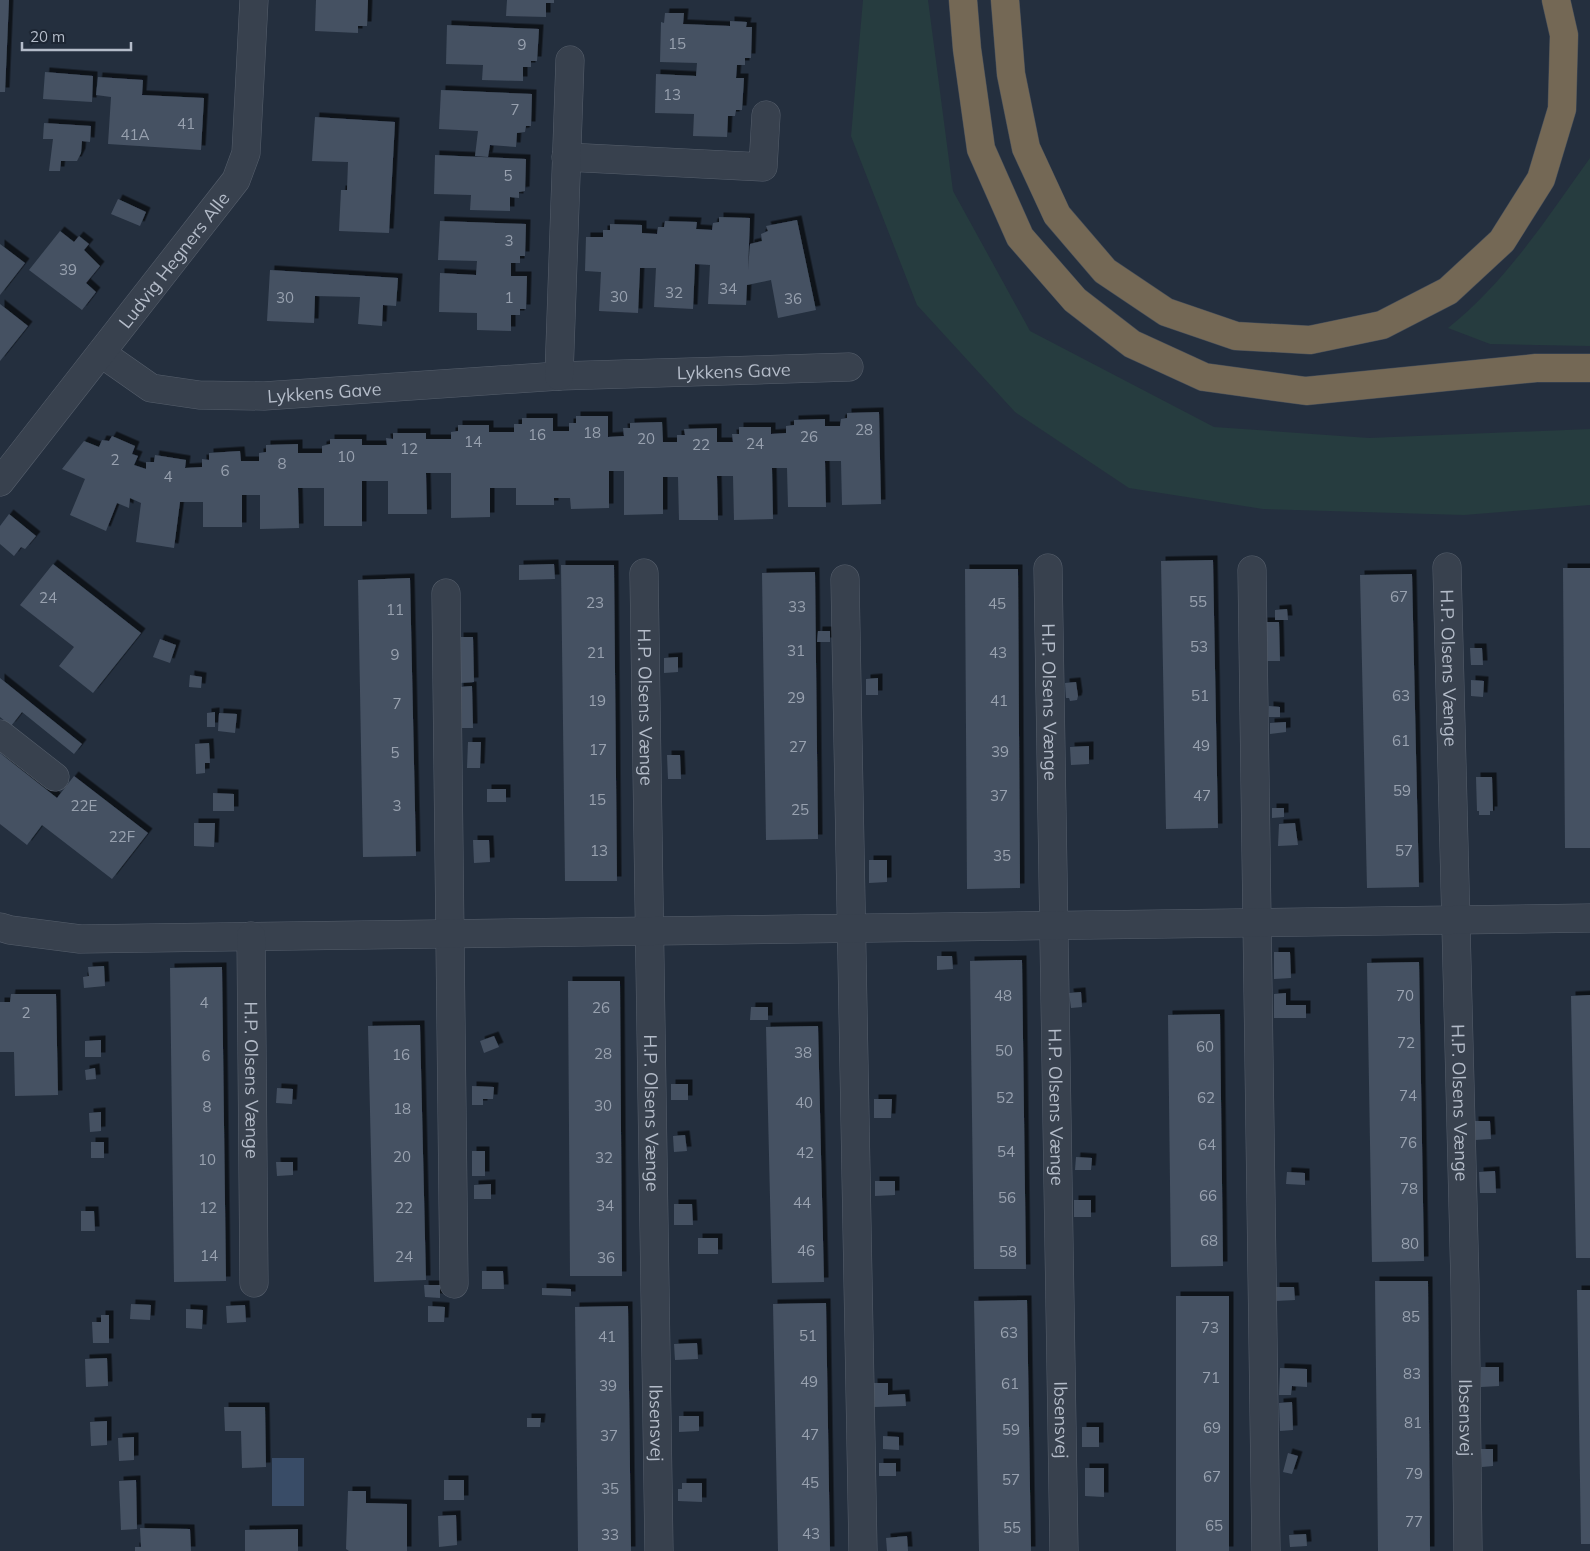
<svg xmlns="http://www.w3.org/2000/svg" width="1590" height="1551" font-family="Mulish,sans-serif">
<defs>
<filter id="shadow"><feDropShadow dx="4.5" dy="-4.5" stdDeviation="0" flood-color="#0009"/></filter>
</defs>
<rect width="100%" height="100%" fill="#242f3e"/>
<!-- green -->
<path fill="#263c3f" d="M 863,0 L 928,0 L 953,191 L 1030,331 L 1214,427 L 1369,438 L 1590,429 L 1590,505 L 1464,515 L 1263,509 L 1129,488 L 1015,412 L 917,305 L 851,136 Z
M 1590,158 L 1590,346 L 1490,344 L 1448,328 C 1506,282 1547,218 1590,158 Z"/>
<!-- water -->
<path fill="#394c67" d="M 272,1458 L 304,1458 L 304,1506 L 272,1506 Z"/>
<!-- building -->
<path fill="#455162" filter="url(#shadow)" d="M 0,0 L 9,0 L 5,92 L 0,92 Z
M 316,0 L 368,0 L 367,26 L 358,26 L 358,33 L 315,31 Z
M 507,0 L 554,0 L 554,3 L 546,3 L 546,17 L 506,16 Z
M 665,13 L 684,13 L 683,24 L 730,26 L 730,21 L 747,22 L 746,27 L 752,27 L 751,58 L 745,58 L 745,65 L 737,65 L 736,78 L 744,78 L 742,110 L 736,110 L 735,116 L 728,116 L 727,137 L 693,136 L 694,114 L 655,113 L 656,74 L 696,76 L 697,63 L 660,62 L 661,22 L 664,23 Z
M 447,25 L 539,29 L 537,61 L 531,61 L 531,67 L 523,67 L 523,81 L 482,80 L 483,65 L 446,64 Z
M 45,72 L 93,76 L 92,102 L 43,99 Z
M 98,77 L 143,80 L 142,95 L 204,98 L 201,150 L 108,144 L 111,97 L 96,95 Z
M 441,90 L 532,94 L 531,126 L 526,126 L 525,132 L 517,133 L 516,147 L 490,145 L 488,157 L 475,156 L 478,131 L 439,129 Z
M 315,117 L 395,122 L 389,233 L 339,231 L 341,190 L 347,190 L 348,162 L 312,161 Z
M 44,123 L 91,126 L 90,142 L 82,141 L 81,153 L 77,161 L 61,161 L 60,171 L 49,171 L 53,139 L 43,139 Z
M 435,155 L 526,159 L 525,191 L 519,192 L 519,198 L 510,197 L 510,211 L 470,210 L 471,195 L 434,194 Z
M 118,199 L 146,212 L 140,226 L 111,214 Z
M 719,217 L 750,218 L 748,270 L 750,244 L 762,241 L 761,234 L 768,231 L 766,226 L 797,220 L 816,310 L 778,318 L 771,280 L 747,285 L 746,305 L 708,304 L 710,265 L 695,264 L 693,309 L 654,307 L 656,268 L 640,268 L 638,313 L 599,311 L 601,272 L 585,271 L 586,237 L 603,237 L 603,230 L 610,230 L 610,224 L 642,225 L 642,233 L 657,234 L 658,227 L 664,227 L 665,221 L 697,222 L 696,229 L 712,230 L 713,223 L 719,222 Z
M 440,221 L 526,224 L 525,256 L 520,256 L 520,263 L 511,263 L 511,276 L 527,276 L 526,309 L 520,309 L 520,315 L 511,315 L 511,331 L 477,330 L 477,313 L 439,312 L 440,273 L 476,275 L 477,261 L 438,260 Z
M 60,231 L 74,242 L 79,236 L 89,244 L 84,250 L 100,266 L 86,283 L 96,292 L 82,310 L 29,270 Z
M 0,244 L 25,263 L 0,295 Z
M 270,270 L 398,278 L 396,306 L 383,305 L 382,326 L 358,324 L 360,297 L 315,296 L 314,323 L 267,321 Z
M 0,304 L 28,326 L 0,361 Z
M 879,412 L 881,504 L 842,505 L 841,461 L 825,461 L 826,507 L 788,507 L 787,468 L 772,468 L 773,519 L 734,520 L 733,476 L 717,476 L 718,520 L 679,520 L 678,477 L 663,477 L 663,514 L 624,515 L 624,471 L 609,471 L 609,508 L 571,509 L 570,498 L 554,498 L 554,505 L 516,505 L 516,488 L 490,488 L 490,517 L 451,518 L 451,473 L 426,473 L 427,514 L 388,514 L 388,481 L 362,481 L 362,526 L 324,526 L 324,488 L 298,488 L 299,528 L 260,529 L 260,495 L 242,495 L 242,527 L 203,527 L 203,502 L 180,502 L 174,548 L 136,542 L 141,503 L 130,498 L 129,508 L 117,503 L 106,531 L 70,515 L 85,479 L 62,469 L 84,441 L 99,447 L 102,440 L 109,441 L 112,436 L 135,446 L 132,454 L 138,456 L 134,465 L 146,469 L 146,462 L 154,462 L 155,455 L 186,460 L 185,468 L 202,467 L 202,459 L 209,460 L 209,453 L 240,451 L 241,461 L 259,461 L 259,453 L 266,452 L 266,445 L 298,444 L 298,453 L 322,453 L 322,446 L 330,444 L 330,439 L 362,439 L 362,445 L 387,445 L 386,438 L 393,439 L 393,433 L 426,433 L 426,439 L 451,439 L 451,432 L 458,431 L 458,425 L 489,425 L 489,432 L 514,432 L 514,424 L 522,424 L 522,418 L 553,418 L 553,431 L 569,431 L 569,423 L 576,423 L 576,416 L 608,416 L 608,437 L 624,436 L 623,428 L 630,428 L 630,423 L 662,422 L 663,442 L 677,442 L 677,435 L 685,435 L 684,429 L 717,428 L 717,442 L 733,442 L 732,434 L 739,434 L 739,427 L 771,427 L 771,434 L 786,433 L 786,426 L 794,425 L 794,420 L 825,419 L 825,426 L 840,426 L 841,419 L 847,418 L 847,413 Z
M 9,514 L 36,536 L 25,549 L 21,547 L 14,556 L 0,544 L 0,526 Z
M 1213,560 L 1218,828 L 1166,829 L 1161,561 Z
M 53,564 L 141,633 L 93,693 L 59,666 L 74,647 L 20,605 Z
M 554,564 L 555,579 L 519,580 L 519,565 Z
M 561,565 L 614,565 L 617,881 L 565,881 Z
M 1563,568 L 1590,568 L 1590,848 L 1565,848 Z
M 965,569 L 1018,569 L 1020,888 L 967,889 Z
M 815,572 L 818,839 L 766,840 L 762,573 Z
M 1412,574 L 1419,887 L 1367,888 L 1360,575 Z
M 410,578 L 416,856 L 363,857 L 358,580 Z
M 1287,609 L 1288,620 L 1275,620 L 1275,610 Z
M 1263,622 L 1279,622 L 1280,661 L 1263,661 Z
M 818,631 L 830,631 L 830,642 L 817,642 Z
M 459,637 L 473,637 L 474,682 L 460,683 Z
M 160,639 L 176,645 L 170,663 L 153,657 Z
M 1470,648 L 1482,648 L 1483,665 L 1471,665 Z
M 678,657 L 678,672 L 664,673 L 664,658 Z
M 190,675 L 202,677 L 201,688 L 189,687 Z
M 0,678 L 82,744 L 74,754 L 22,712 L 11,726 L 0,717 Z
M 878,678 L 878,695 L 866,695 L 866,679 Z
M 1471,680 L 1484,681 L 1483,697 L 1471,696 Z
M 1076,682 L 1078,696 L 1077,700 L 1070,701 L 1069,698 L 1066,698 L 1065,683 Z
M 472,686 L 473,728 L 459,728 L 459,687 Z
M 1269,706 L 1280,707 L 1280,717 L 1269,717 Z
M 215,712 L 215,727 L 207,727 L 207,713 Z
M 219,713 L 237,714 L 235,733 L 218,731 Z
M 1286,722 L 1286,732 L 1270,734 L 1270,723 Z
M 468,742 L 481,742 L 480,768 L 467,768 Z
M 209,743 L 210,763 L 205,763 L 205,773 L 196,774 L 195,744 Z
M 1089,746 L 1089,764 L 1071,765 L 1070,747 Z
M 0,753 L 57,798 L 74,776 L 148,833 L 112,879 L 42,825 L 27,845 L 0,824 Z
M 667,755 L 680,755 L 681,779 L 668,779 Z
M 1476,777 L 1492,777 L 1493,811 L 1490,811 L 1490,815 L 1479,815 L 1479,811 L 1477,811 Z
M 487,789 L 506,789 L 506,802 L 487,802 Z
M 213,793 L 234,794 L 234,811 L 213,811 Z
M 1272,808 L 1284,808 L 1284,817 L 1272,818 Z
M 194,823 L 215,823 L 214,847 L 194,846 Z
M 1295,823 L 1298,845 L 1278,846 L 1279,824 Z
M 473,840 L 489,840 L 490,862 L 474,863 Z
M 869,860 L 887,860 L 887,882 L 869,883 Z
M 1274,952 L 1290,952 L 1291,978 L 1274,979 Z
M 937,956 L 952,956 L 953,969 L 937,970 Z
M 1022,960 L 1026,1269 L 974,1269 L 970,961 Z
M 1419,962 L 1424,1261 L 1372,1262 L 1367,963 Z
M 104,966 L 105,986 L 84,988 L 83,977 L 89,976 L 88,967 Z
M 222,967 L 226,1281 L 174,1282 L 170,968 Z
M 568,981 L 620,981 L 622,1276 L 570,1276 Z
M 1081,992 L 1082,1007 L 1071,1008 L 1069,993 Z
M 1286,993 L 1286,1005 L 1306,1005 L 1306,1018 L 1274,1018 L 1274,994 Z
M 11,994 L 56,994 L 58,1095 L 15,1096 L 14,1052 L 0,1052 L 0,1002 L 10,1002 Z
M 1590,995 L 1590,1258 L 1576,1258 L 1571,996 Z
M 751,1007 L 768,1007 L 768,1020 L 750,1020 Z
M 1220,1014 L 1223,1266 L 1171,1267 L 1168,1015 Z
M 420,1025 L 426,1280 L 374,1282 L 368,1026 Z
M 818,1026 L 824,1282 L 772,1283 L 766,1027 Z
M 494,1036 L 499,1047 L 484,1053 L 480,1041 Z
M 101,1040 L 101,1057 L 85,1057 L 85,1041 Z
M 95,1068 L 96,1079 L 86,1080 L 85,1070 Z
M 671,1084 L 688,1084 L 688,1100 L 671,1100 Z
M 472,1086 L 494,1087 L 493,1099 L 483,1099 L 483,1105 L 472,1105 Z
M 277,1088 L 293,1089 L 292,1104 L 276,1103 Z
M 874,1099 L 892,1099 L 891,1118 L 874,1118 Z
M 101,1112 L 101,1131 L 90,1132 L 89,1113 Z
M 1474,1121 L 1490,1121 L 1491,1139 L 1475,1140 Z
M 685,1135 L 687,1151 L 674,1152 L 673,1136 Z
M 91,1142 L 104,1142 L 104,1158 L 91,1158 Z
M 472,1151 L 485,1151 L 485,1176 L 472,1176 Z
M 1076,1157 L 1092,1158 L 1091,1170 L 1075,1170 Z
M 276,1162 L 293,1162 L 293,1175 L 277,1176 Z
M 1495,1171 L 1496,1193 L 1480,1193 L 1479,1172 Z
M 1287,1172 L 1305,1173 L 1305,1185 L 1286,1184 Z
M 875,1181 L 895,1181 L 895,1195 L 875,1196 Z
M 491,1184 L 491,1199 L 474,1199 L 474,1185 Z
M 1074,1200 L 1091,1200 L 1091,1217 L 1074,1217 Z
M 674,1204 L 692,1204 L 693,1225 L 674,1225 Z
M 81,1211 L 94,1211 L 95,1231 L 81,1231 Z
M 698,1238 L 718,1238 L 718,1254 L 698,1254 Z
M 482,1271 L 503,1271 L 504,1289 L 482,1289 Z
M 1375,1281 L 1428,1281 L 1430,1551 L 1378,1551 Z
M 424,1285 L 440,1285 L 440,1298 L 425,1297 Z
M 1275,1287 L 1294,1287 L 1295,1300 L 1275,1301 Z
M 542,1288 L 571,1289 L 571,1296 L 542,1295 Z
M 1577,1290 L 1590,1290 L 1590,1544 L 1581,1544 Z
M 1176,1296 L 1229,1296 L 1229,1551 L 1176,1551 Z
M 1027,1300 L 1031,1551 L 979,1551 L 974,1301 Z
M 826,1303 L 830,1551 L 778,1551 L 773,1304 Z
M 131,1304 L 151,1305 L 150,1320 L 130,1319 Z
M 245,1305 L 246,1322 L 227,1323 L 226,1306 Z
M 428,1306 L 445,1307 L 444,1322 L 428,1322 Z
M 628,1306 L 631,1551 L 578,1551 L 575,1307 Z
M 186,1309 L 203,1310 L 202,1329 L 186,1328 Z
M 101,1315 L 109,1315 L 109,1343 L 93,1343 L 92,1322 L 101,1322 Z
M 697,1343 L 698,1359 L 675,1360 L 674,1344 Z
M 107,1358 L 108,1386 L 86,1387 L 85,1359 Z
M 1481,1367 L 1499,1367 L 1499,1386 L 1481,1387 Z
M 1280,1368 L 1307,1369 L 1307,1387 L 1292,1386 L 1291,1395 L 1279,1395 Z
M 873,1383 L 888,1383 L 888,1395 L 905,1394 L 906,1406 L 874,1407 Z
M 1292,1402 L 1293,1430 L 1280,1431 L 1279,1403 Z
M 224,1407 L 265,1407 L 266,1467 L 242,1468 L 241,1431 L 225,1431 Z
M 679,1416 L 699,1416 L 699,1431 L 679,1432 Z
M 527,1418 L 541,1418 L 540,1427 L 527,1427 Z
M 107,1421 L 107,1445 L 91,1446 L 90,1422 Z
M 1082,1427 L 1099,1427 L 1099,1447 L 1082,1447 Z
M 883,1436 L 899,1437 L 899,1450 L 883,1449 Z
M 134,1437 L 134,1460 L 119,1461 L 118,1438 Z
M 1481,1449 L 1493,1449 L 1493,1466 L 1482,1467 Z
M 1288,1453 L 1298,1456 L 1292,1474 L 1283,1472 Z
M 879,1463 L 896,1463 L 896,1476 L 879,1476 Z
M 1085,1468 L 1104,1468 L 1104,1497 L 1085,1496 Z
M 136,1480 L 137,1529 L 121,1530 L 119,1481 Z
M 444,1480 L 464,1480 L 464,1500 L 444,1500 Z
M 682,1483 L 702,1483 L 702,1502 L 678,1501 L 678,1489 L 682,1489 Z
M 348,1491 L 366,1491 L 366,1503 L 407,1504 L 407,1551 L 349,1551 L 346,1549 Z
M 456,1515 L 457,1545 L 439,1547 L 438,1516 Z
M 140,1528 L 190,1529 L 191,1551 L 135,1551 L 135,1547 L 141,1547 Z
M 298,1529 L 298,1551 L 245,1551 L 245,1530 Z
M 1306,1534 L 1307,1546 L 1290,1547 L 1289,1535 Z
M 907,1536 L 908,1551 L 887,1551 L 886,1538 Z"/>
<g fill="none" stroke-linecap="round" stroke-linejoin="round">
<defs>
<g id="minor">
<path d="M 566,157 L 763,167 L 766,115"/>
<path id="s1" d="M 101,353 L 151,388 L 199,395 L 264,396 L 559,376 L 849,367"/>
<path d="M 559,376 L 570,60"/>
<path id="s2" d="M 0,482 L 236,180 L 246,153 L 254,0"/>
<path id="s3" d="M 1447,567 L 1465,1285 L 1468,1551"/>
<path id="s4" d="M 1048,568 L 1064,1551"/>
<path d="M 1252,570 L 1266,1551"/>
<path id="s5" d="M 644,573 L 659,1551"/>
<path d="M 845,579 L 863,1551"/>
<path d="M 446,593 L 454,1284"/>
<path d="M 0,734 L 55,777"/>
<path d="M 0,927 L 10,930 L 80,939 L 1590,918"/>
<path id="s6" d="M 251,936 L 254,1283"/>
</g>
<path id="motorway" d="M 963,0 L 967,49 L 981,149 L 1020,237 L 1075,300 L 1132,344 L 1204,377 L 1306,391 L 1536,368 L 1590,368
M 1005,0 L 1011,74 L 1026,148 L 1057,215 L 1105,271 L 1166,312 L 1236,336 L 1310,340 L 1382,325 L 1448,291 L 1502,241 L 1541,179 L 1562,109 L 1564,35 L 1556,0"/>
</defs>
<!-- minor casing -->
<use href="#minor" stroke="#565f6c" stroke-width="29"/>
<!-- motorway casing -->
<use href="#motorway" stroke="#434c59" stroke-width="29"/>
<!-- minor -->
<use href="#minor" stroke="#38414e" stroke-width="28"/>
<!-- motorway -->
<use href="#motorway" stroke="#746855" stroke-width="28"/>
</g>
<g text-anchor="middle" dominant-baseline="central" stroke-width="5" stroke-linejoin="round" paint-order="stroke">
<!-- number labels -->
<g font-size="15" fill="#98a1af">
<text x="677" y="43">15</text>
<text x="522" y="44">9</text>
<text x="672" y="94">13</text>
<text x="515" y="109">7</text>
<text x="186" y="123">41</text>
<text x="135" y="134">41A</text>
<text x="508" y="175">5</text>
<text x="509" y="240">3</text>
<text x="68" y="269">39</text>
<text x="728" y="288">34</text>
<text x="674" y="292">32</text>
<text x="619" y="296">30</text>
<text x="285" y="297">30</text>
<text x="509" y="297">1</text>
<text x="793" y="298">36</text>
<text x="864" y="429">28</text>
<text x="592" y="432">18</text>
<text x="537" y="434">16</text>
<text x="809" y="436">26</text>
<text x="646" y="438">20</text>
<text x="473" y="441">14</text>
<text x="755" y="443">24</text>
<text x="701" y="444">22</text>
<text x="409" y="448">12</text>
<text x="346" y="456">10</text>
<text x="115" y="459">2</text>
<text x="282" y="463">8</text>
<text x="225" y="470">6</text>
<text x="168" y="476">4</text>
<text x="1399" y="596">67</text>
<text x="48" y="597">24</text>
<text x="1198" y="601">55</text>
<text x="595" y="602">23</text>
<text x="997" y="603">45</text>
<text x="797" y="606">33</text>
<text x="395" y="609">11</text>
<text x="1199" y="646">53</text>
<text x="796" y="650">31</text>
<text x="596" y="652">21</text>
<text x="998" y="652">43</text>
<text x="395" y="654">9</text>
<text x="1200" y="695">51</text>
<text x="1401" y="695">63</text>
<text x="796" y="697">29</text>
<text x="597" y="700">19</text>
<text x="999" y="700">41</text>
<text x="397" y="703">7</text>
<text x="1401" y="740">61</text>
<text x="1201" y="745">49</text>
<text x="798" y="746">27</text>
<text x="598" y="749">17</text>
<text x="1000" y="751">39</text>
<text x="395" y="752">5</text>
<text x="1402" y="790">59</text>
<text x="999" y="795">37</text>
<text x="1202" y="795">47</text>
<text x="597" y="799">15</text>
<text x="84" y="805">22E</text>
<text x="397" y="805">3</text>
<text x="800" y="809">25</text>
<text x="122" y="836">22F</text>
<text x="599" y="850">13</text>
<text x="1404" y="850">57</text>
<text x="1002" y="855">35</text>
<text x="1003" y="995">48</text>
<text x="1405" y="995">70</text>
<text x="204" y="1002">4</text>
<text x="601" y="1007">26</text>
<text x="26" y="1012">2</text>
<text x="1406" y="1042">72</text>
<text x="1205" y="1046">60</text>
<text x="1004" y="1050">50</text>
<text x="803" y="1052">38</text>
<text x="603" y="1053">28</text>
<text x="401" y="1054">16</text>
<text x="206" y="1055">6</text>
<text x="1408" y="1095">74</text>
<text x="1005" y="1097">52</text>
<text x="1206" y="1097">62</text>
<text x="804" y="1102">40</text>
<text x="603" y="1105">30</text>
<text x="207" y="1106">8</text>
<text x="402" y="1108">18</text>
<text x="1408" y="1142">76</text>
<text x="1207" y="1144">64</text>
<text x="1006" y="1151">54</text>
<text x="805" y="1152">42</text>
<text x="402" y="1156">20</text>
<text x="604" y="1157">32</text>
<text x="207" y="1159">10</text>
<text x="1409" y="1188">78</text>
<text x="1208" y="1195">66</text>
<text x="1007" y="1197">56</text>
<text x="802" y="1202">44</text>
<text x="605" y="1205">34</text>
<text x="208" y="1207">12</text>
<text x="404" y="1207">22</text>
<text x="1209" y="1240">68</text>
<text x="1410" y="1243">80</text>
<text x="806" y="1250">46</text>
<text x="1008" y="1251">58</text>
<text x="209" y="1255">14</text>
<text x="404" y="1256">24</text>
<text x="606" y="1257">36</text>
<text x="1411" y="1316">85</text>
<text x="1210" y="1327">73</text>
<text x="1009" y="1332">63</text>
<text x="808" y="1335">51</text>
<text x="607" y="1336">41</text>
<text x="1412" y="1373">83</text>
<text x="1211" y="1377">71</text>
<text x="809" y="1381">49</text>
<text x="1010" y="1383">61</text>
<text x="608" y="1385">39</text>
<text x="1413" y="1422">81</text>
<text x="1212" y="1427">69</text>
<text x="1011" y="1429">59</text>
<text x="810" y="1434">47</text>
<text x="609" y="1435">37</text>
<text x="1414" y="1473">79</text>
<text x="1212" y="1476">67</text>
<text x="1011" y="1479">57</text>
<text x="810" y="1482">45</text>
<text x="610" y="1488">35</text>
<text x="1414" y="1521">77</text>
<text x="1214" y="1525">65</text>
<text x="1012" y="1527">55</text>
<text x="811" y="1533">43</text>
<text x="610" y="1534">33</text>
</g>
<!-- street labels -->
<g font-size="18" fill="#b4bcc9" stroke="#1d2633">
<text stroke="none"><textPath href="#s2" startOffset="282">Ludvig Hegners Alle</textPath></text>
<text stroke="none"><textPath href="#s1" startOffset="645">Lykkens Gave</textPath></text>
<text stroke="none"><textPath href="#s1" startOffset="235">Lykkens Gave</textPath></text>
<text stroke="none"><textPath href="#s3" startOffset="101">H.P. Olsens Vænge</textPath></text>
<text stroke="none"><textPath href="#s4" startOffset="134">H.P. Olsens Vænge</textPath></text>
<text stroke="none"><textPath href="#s5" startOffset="134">H.P. Olsens Vænge</textPath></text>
<text stroke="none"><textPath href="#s6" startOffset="144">H.P. Olsens Vænge</textPath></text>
<text stroke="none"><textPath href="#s3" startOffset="536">H.P. Olsens Vænge</textPath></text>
<text stroke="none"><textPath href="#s4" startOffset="539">H.P. Olsens Vænge</textPath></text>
<text stroke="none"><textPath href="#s5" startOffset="540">H.P. Olsens Vænge</textPath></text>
<text stroke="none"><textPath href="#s3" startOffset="851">Ibsensvej</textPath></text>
<text stroke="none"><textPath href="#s4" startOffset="852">Ibsensvej</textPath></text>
<text stroke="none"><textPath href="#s5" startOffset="850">Ibsensvej</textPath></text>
</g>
</g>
<!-- scale -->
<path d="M22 42v8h109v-8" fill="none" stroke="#b4bcc9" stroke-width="2.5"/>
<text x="30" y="42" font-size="15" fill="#b4bcc9" stroke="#1d2633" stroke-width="4" paint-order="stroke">20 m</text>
</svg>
